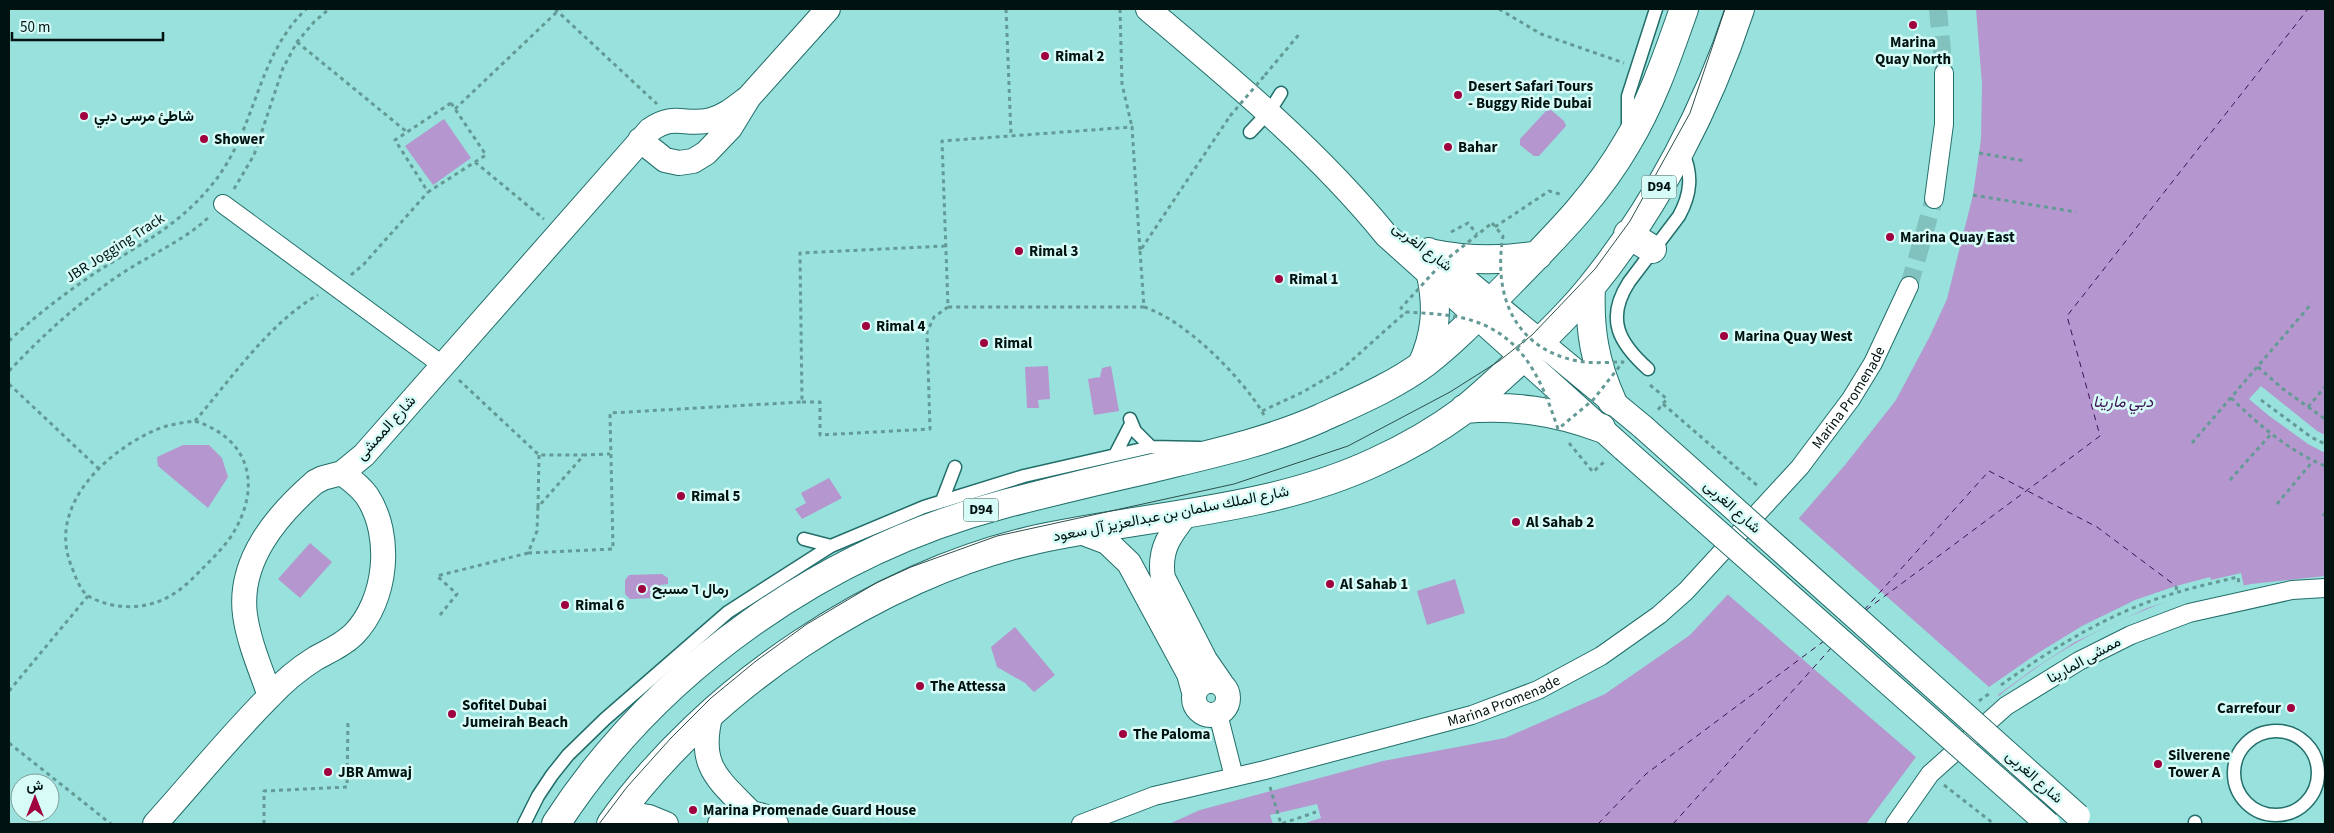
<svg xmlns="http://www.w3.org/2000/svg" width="2334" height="833" font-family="'Source Sans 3',Vazirmatn,sans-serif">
<rect width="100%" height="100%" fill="#98e1dc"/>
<!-- water -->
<path fill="#b596ce" d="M 1976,9 L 2325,9 L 2325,576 L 2251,584 L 2237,587 L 2234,581 C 2107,614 2017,667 1927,764 C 1910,782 1896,804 1881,824 L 1169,824 L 1200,810 L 1383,761 L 1505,738 L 1605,694 L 1690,635 L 1800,517 L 1845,465 L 1896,400 L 1930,336 L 1947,299 L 1973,195 L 1981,139 L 1982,84 Z
M 1551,110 L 1564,121 L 1566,126 L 1539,156 L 1534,156 L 1520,145 L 1520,139 L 1546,111 Z
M 444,119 L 471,158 L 433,185 L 405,146 Z
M 1048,366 L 1050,399 L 1038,400 L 1039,408 L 1027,408 L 1025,367 Z
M 1111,366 L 1119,411 L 1094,415 L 1088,379 L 1100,377 L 1102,368 Z
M 183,445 L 209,445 L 222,458 L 228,477 L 208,508 L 158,466 L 157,457 Z
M 829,478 L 842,498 L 802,519 L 795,509 L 806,503 L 801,493 Z
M 310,543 L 332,562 L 300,598 L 278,579 Z
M 662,574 L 668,578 L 668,584 L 660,585 L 659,593 L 654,598 L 630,599 L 625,594 L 625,580 L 629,575 Z
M 1455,579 L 1465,613 L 1427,625 L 1417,591 Z
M 1015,627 L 1055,675 L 1034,692 L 1025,683 L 997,667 L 991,647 Z"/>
<!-- pier -->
<path fill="#98e1dc" d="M 2261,386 L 2317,431 L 2325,435 L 2325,453 L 2308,444 L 2268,415 L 2249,399 Z
M 1797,517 L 1989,687 L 2038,653 L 2082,626 L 2135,600 L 2176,586 L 2210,577 L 2211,580 L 2241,573 L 2244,586 L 2237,587 L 2234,581 L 2147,608 L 2075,642 L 2032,670 L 1998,695 L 2000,697 L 1928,767 L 1926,766 L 1881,824 L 1866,824 L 1916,757 L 1726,593 Z
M 1317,804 L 1321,818 L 1302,824 L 1273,824 L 1270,815 Z"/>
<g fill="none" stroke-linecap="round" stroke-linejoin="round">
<!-- ferry -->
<path stroke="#3c1255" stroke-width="1" stroke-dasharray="6 5" stroke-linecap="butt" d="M 1864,610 L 1989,471 L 2097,527 L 2176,586
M 1866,610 L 2100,436 L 2067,316 L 2308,9
M 1598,824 L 1646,774 L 1824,641
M 1673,824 L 1832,647"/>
<!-- pedestrian-tunnel -->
<path stroke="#81c2be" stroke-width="18" stroke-dasharray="18 9" stroke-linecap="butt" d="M 1938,9 L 1944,73
M 1909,286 L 1934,199"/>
<defs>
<path id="service" d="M 1250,132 L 1269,112 L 1281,93
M 1628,132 L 1628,96 L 1656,9
M 1648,369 C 1619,343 1605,319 1629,282 L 1679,216 C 1691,194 1693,174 1682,151
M 1130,419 L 1135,431 L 1151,447
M 1115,455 L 1131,424
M 942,501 L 955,467
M 804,539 L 831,546
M2234 773a42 42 0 1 1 84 0a42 42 0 1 1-84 0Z
M 2195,822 L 2195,824
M 524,824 L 538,796 L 552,775 L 568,755 L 605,719 L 728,612 L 831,546 L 924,507 L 1024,476 L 1151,447 L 1199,448"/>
<g id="pedestrian">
<path d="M 1934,199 L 1944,124 L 1944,73"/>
<path d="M 223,204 L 442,365"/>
<path d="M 1218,714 L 1234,777"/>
<path id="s1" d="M 1081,824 L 1154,796 L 1265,770 L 1472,715 L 1538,690 L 1601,656 L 1659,615 L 1686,591 L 1800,467 L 1851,399 L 1873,363 L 1909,286"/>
<path d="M 1895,824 L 1930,774 L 2006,706 L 2079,661 L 2131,635 L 2189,613 L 2292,590 L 2325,588"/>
</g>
<path id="minor" d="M 1148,9 C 1232,80 1317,150 1386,235 L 1624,449
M 640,140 L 665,160 L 679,163 L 693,161 L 706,153 L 730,128 L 749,97 L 828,9
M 1429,250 L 1643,427
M 1188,512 C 1171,533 1158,549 1163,578 L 1205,660 L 1221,683
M 1078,531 L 1107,542 L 1129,563 L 1189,674 L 1194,692
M1194 698a17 17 0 1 1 34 0a17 17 0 1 1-34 0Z
M 270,696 C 261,670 249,643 245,615 C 238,561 276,516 315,482 L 323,478 L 342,473 L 364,455 L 650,130 C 675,112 686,127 711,120 C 726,116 737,106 749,97
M 711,713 C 697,766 717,778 751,813
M 619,812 L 649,817 L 666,824
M 155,824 C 193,782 229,737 269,697 C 282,683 300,668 316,658 C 329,651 343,645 354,634 C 387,600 393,535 367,496 C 360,486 351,480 342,473
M 720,824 C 735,808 761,811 776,824"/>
<path id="primary" d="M 1628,234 L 1652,249
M 1434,254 C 1469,261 1502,261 1538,255
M 1591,288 C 1589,329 1595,364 1612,401
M 1422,365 C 1436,334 1438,308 1431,275
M 1464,409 C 1513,405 1555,411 1601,428
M 556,824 C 657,668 825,551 1004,504 C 1054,491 1104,479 1153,468 C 1211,454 1267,442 1321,418 C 1356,402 1394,386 1425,363 C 1456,339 1482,311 1510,283 C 1553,239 1596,197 1627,143 C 1652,102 1668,54 1684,9
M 611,824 C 707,689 876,575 1038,539 C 1149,515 1270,511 1375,462 C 1406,448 1437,430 1464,410 C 1479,398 1494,384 1508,371 C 1537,345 1567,317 1591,287 C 1656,207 1708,107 1740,9"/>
</defs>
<!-- service casing -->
<use href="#service" stroke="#216e6a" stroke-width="15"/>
<!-- pedestrian casing -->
<use href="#pedestrian" stroke="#216e6a" stroke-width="20"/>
<!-- minor casing -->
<use href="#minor" stroke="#216e6a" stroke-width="26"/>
<!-- primary casing -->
<use href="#primary" stroke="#216e6a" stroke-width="30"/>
<!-- path -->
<path stroke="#649a96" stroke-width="3" stroke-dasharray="4 4" stroke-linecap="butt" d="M 555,9 L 657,104
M 1006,9 L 1011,135
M 1120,9 L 1122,84 L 1132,127
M 1499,9 L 1541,34 L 1624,63
M 297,42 L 407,132
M 1265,75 L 1301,32
M 451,103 L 486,155 L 428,192 L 395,140 Z
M 455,109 L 560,9
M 1979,153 L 2025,161
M 475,162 L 544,219
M 234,189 L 254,155 L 283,68 L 297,42 L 314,22 L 329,9
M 1973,195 L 2076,212
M 1495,227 L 1549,191 L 1563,195
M 1451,232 L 1468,223 L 1477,234
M 1140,251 L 1144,307 L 948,307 L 942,141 L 1132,127 L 1140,251 L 1230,116
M 351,275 L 364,264 L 428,192
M 1144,307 C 1185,320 1242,377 1264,415
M 9,341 C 35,316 63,295 92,275 C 136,246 175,229 210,187 C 257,132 254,60 306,9
M 2258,367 L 2283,389 L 2325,419
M 9,371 C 43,335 79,302 121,274 C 151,254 184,241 210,216
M 459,380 L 539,455 L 583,455
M 9,384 L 99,469
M 1650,385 L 1667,399 L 1656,412
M 2231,398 C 2259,425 2289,451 2325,466
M 2261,400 L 2311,437 L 2325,444
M 802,402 L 820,402 L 820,435 L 930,429 L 927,332 L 934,317 L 948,307
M 1663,404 L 1759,487
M 2308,407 L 2325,387
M 1262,411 L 1303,392 L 1342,369 L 1406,312
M 195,421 C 251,439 262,487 232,535 C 224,547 214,557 204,567 C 194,577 183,589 170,596 C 146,610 114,610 90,597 C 80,592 75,575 71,565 C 48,507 104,454 151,432 C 165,425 180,423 195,421 Z
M 195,421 C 230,380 271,321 318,295
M 1569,443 L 1593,472 L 1605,461
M 2192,443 L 2312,303
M 2230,480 L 2271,434
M 2277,504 L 2313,461
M 538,507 L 539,455
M 2323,516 L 2325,513
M 528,553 L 613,549 L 610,413 L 802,402 L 800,253 L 945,246
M 2176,586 L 2177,592
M 440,615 L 457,594 L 437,576 L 528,553 L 537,531 L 538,507 L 584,455 L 610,454
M 2001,685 C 2047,652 2095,622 2148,602 C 2177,591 2208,584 2238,577 L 2239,584
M 9,691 L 88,596
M 1979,701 L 1990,693
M 9,743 L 111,824
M 1944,785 L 1994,824
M 1270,787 L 1281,824 L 1316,812
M 264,824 L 264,791 L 347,787 L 348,720"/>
<!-- service -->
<use href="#service" stroke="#fff" stroke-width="12"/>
<!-- pedestrian -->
<use href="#pedestrian" stroke="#fff" stroke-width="18"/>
<!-- minor -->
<use href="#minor" stroke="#fff" stroke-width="24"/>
<!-- primary -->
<use href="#primary" stroke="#fff" stroke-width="28"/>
<!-- tram -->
<path stroke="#2d504d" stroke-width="1" d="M 599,824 L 627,787 L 671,738 L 711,698 L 756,661 L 807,624 L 876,583 L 911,567 L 997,536 L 1234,484 L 1348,446 L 1450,392 L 1499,361 L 1532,335 L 1595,269 L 1630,221 L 1690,113 L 1725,9"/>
<defs>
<path id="minor-bridge" d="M 1643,427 L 2078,816
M 1624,449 L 2048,824"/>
</defs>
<!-- minor-bridge casing -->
<use href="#minor-bridge" stroke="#216e6a" stroke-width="26" stroke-linecap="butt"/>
<!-- path-bridge -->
<path stroke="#649a96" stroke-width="3" stroke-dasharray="4 4" stroke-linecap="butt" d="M 1230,116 L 1265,75
M 1492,223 L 1503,236 C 1493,295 1514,349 1578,361 C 1592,364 1609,362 1623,362 L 1593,400 L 1558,429 C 1541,378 1522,332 1463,318 C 1444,314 1425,313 1406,312 L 1401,308 L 1442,263 Z
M 1517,348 L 1528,337"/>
<!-- minor-bridge -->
<use href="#minor-bridge" stroke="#fff" stroke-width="24"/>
</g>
<!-- markers -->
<g fill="#a0013f" stroke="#d7fbf7" stroke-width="2">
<circle cx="1913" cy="25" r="5"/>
<circle cx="1045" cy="56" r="5"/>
<circle cx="1458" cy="95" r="5"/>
<circle cx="84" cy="116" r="5"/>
<circle cx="204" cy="139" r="5"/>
<circle cx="1448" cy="147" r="5"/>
<circle cx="1890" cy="237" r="5"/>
<circle cx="1019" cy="251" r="5"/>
<circle cx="1279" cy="279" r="5"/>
<circle cx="866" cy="326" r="5"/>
<circle cx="1724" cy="336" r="5"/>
<circle cx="984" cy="343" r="5"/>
<circle cx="681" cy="496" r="5"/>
<circle cx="1516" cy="522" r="5"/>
<circle cx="1330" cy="584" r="5"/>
<circle cx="642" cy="589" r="5"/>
<circle cx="565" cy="605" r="5"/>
<circle cx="920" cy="686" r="5"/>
<circle cx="2291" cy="708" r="5"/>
<circle cx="452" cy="714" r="5"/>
<circle cx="1123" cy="734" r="5"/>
<circle cx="2158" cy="764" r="5"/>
<circle cx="328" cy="772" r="5"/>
<circle cx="693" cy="810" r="5"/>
</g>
<g text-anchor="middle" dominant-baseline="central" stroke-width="5" stroke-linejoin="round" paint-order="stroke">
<!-- shield labels -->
<g fill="#d7fbf7" stroke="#405956" stroke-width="1">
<rect x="1641.5" y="175.5" width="35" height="23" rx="4"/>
<rect x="963.5" y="498.5" width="35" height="23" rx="4"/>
</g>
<g font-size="14" font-weight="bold" fill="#001311">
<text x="1659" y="187">D94</text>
<text x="981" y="510">D94</text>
</g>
<!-- poi labels -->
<g font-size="15" font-weight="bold" fill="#001311" stroke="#d7fbf7" text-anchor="start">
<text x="1913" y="42" text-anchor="middle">Marina<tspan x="1913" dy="17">Quay North</tspan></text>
<text x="1055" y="56">Rimal 2</text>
<text x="1468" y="86">Desert Safari Tours<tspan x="1468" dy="17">- Buggy Ride Dubai</tspan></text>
<text x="94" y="116">شاطئ مرسى دبي</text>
<text x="214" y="139">Shower</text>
<text x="1458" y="147">Bahar</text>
<text x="1900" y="237">Marina Quay East</text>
<text x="1029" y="251">Rimal 3</text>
<text x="1289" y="279">Rimal 1</text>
<text x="876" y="326">Rimal 4</text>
<text x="1734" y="336">Marina Quay West</text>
<text x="994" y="343">Rimal</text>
<text x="691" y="496">Rimal 5</text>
<text x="1526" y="522">Al Sahab 2</text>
<text x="1340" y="584">Al Sahab 1</text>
<text x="652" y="589">رمال ٦ مسبح</text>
<text x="575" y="605">Rimal 6</text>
<text x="930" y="686">The Attessa</text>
<text x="462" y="705">Sofitel Dubai<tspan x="462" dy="17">Jumeirah Beach</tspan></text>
<text x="2281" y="708" text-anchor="end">Carrefour</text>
<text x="1133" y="734">The Paloma</text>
<text x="2168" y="755">Silverene<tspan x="2168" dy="17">Tower A</tspan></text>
<text x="338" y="772">JBR Amwaj</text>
<text x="703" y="810">Marina Promenade Guard House</text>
</g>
<!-- street labels -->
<g font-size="15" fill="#001311" stroke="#d7fbf7">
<text transform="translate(1422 247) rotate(37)">شارع الغربى</text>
<text transform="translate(115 248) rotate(-33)">JBR Jogging Track</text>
<text stroke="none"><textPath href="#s1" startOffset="909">Marina Promenade</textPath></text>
<text transform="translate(386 428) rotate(-48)">شارع الممشى</text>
<text transform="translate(1732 507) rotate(42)">شارع الغربى</text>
<text transform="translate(1171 514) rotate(-11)">شارع الملك سلمان بن عبدالعزيز آل سعود</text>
<text transform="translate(2084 660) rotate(-29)">ممشى المارينا</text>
<text stroke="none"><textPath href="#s1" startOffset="441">Marina Promenade</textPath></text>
<text transform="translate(2034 777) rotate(42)">شارع الغربى</text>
</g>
<!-- water labels -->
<g font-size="16" font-style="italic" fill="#3c1255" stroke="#d7fbf7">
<text x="2123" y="402">دبي مارينا</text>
</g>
</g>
<!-- border -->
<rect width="2334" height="833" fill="none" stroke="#001311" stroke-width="20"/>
<!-- north arrow -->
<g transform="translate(35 798)"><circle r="24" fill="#d7fbf7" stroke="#819e9b"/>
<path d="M0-4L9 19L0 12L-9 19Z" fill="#a0013f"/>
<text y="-8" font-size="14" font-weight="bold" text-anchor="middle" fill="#001311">ش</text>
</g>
<!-- scale -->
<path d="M12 32v8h151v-8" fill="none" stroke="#001311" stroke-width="2.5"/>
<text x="20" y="32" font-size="15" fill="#001311" stroke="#d7fbf7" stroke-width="4" paint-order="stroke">50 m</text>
</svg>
